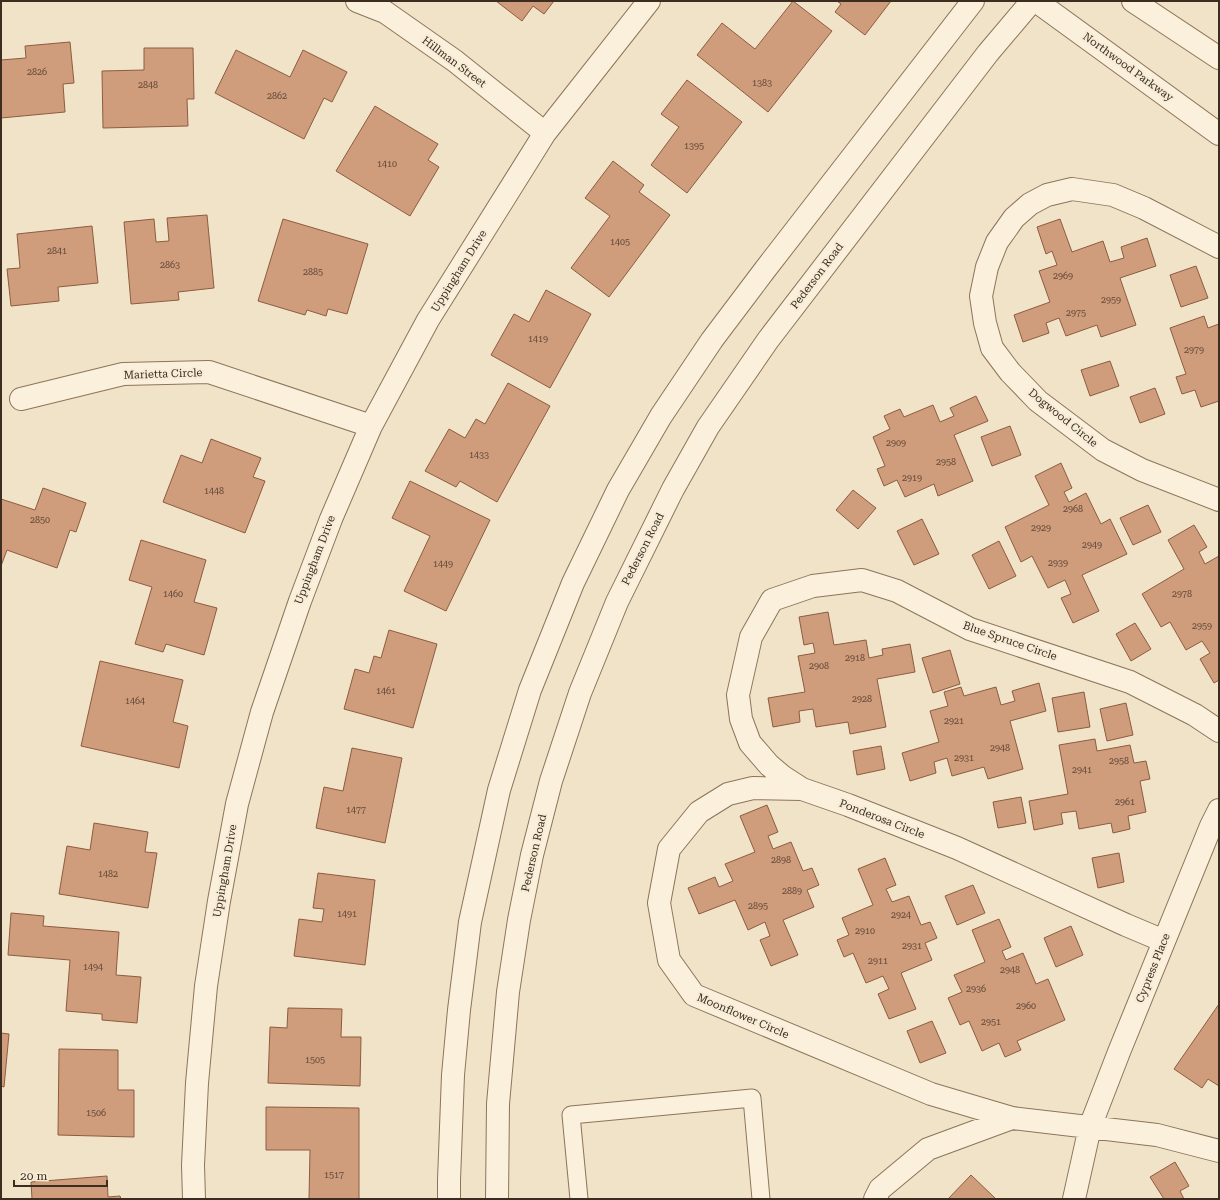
<svg xmlns="http://www.w3.org/2000/svg" width="1220" height="1200" font-family="'Roboto Serif',serif">
<rect width="100%" height="100%" fill="#f0e3c7"/>
<!-- building -->
<path fill="#cf9c7c" stroke="#8d5c40" d="M 496,1 L 554,1 L 544,14 L 533,6 L 522,21 Z
M 793,1 L 832,31 L 768,112 L 697,55 L 722,23 L 755,49 Z
M 837,1 L 891,1 L 865,35 L 835,12 L 841,4 Z
M 70,42 L 74,83 L 63,84 L 65,112 L 1,118 L 1,60 L 26,58 L 25,46 Z
M 144,48 L 193,48 L 194,99 L 187,99 L 188,126 L 103,128 L 102,71 L 144,70 Z
M 236,50 L 290,77 L 303,50 L 347,72 L 332,102 L 324,98 L 304,139 L 215,93 Z
M 687,80 L 742,122 L 687,193 L 651,165 L 679,127 L 661,114 Z
M 375,106 L 438,144 L 428,160 L 439,167 L 410,216 L 336,171 Z
M 613,161 L 644,185 L 639,192 L 670,215 L 609,297 L 571,268 L 610,216 L 585,198 Z
M 207,215 L 214,288 L 178,292 L 179,300 L 131,304 L 124,222 L 154,219 L 156,242 L 169,241 L 167,218 Z
M 283,219 L 368,244 L 347,314 L 328,309 L 326,316 L 307,310 L 305,315 L 258,301 Z
M 1060,219 L 1072,252 L 1103,241 L 1110,262 L 1124,258 L 1121,247 L 1147,238 L 1156,266 L 1120,278 L 1136,325 L 1101,337 L 1097,325 L 1066,336 L 1059,318 L 1046,323 L 1049,333 L 1023,342 L 1014,315 L 1050,302 L 1039,271 L 1057,265 L 1052,251 L 1046,254 L 1037,227 Z
M 92,226 L 98,283 L 58,287 L 59,301 L 11,306 L 7,269 L 20,268 L 17,234 Z
M 1196,266 L 1208,298 L 1181,307 L 1170,275 Z
M 546,290 L 591,314 L 550,388 L 491,355 L 514,314 L 529,322 Z
M 1204,316 L 1208,328 L 1219,324 L 1219,401 L 1201,407 L 1195,390 L 1182,394 L 1176,377 L 1186,374 L 1170,328 Z
M 1110,361 L 1119,386 L 1090,396 L 1081,370 Z
M 508,383 L 550,406 L 497,502 L 460,481 L 456,487 L 425,471 L 449,429 L 465,438 L 476,419 L 485,424 Z
M 1155,388 L 1165,414 L 1140,423 L 1130,397 Z
M 976,396 L 988,421 L 954,435 L 973,481 L 938,496 L 934,484 L 905,497 L 897,480 L 884,486 L 877,469 L 885,466 L 873,437 L 890,429 L 884,416 L 900,409 L 904,417 L 933,405 L 940,422 L 954,416 L 950,408 Z
M 1010,426 L 1021,455 L 992,466 L 981,437 Z
M 211,439 L 261,458 L 253,477 L 265,481 L 245,533 L 163,502 L 181,455 L 202,463 Z
M 1061,463 L 1072,488 L 1064,492 L 1069,502 L 1086,493 L 1101,524 L 1110,519 L 1127,554 L 1082,575 L 1099,611 L 1073,623 L 1061,598 L 1071,594 L 1065,580 L 1048,588 L 1032,556 L 1021,562 L 1005,527 L 1049,505 L 1035,476 Z
M 410,481 L 490,520 L 446,611 L 404,591 L 430,536 L 392,518 Z
M 43,488 L 86,503 L 76,532 L 70,530 L 57,568 L 7,550 L 1,566 L 1,499 L 35,510 Z
M 853,490 L 876,508 L 858,529 L 836,510 Z
M 1148,505 L 1161,532 L 1133,545 L 1120,518 Z
M 922,519 L 939,554 L 914,565 L 897,531 Z
M 1194,525 L 1207,547 L 1199,552 L 1205,564 L 1219,556 L 1219,680 L 1214,683 L 1200,659 L 1210,653 L 1202,641 L 1186,650 L 1170,622 L 1161,627 L 1142,594 L 1184,569 L 1168,540 Z
M 141,540 L 206,560 L 194,602 L 217,608 L 204,655 L 166,644 L 163,652 L 135,644 L 152,587 L 129,580 Z
M 999,541 L 1016,576 L 989,589 L 972,555 Z
M 828,612 L 834,645 L 866,640 L 869,658 L 883,655 L 882,649 L 910,644 L 915,672 L 877,679 L 886,727 L 850,734 L 848,722 L 816,727 L 813,709 L 799,711 L 800,722 L 773,727 L 768,698 L 805,692 L 798,656 L 815,653 L 813,643 L 804,645 L 799,617 Z
M 1135,623 L 1151,649 L 1131,661 L 1116,634 Z
M 389,630 L 437,644 L 413,728 L 344,709 L 355,669 L 369,673 L 374,656 L 381,658 Z
M 950,650 L 960,684 L 933,693 L 922,658 Z
M 100,661 L 183,680 L 173,722 L 188,726 L 179,768 L 81,746 Z
M 1039,683 L 1046,711 L 1010,721 L 1023,769 L 988,779 L 984,767 L 952,776 L 947,758 L 934,762 L 936,773 L 910,781 L 902,753 L 939,742 L 930,711 L 948,706 L 944,692 L 961,687 L 964,696 L 996,687 L 1001,705 L 1015,701 L 1012,691 Z
M 1084,692 L 1090,727 L 1058,732 L 1052,698 Z
M 1126,703 L 1133,735 L 1107,741 L 1100,709 Z
M 1095,739 L 1097,751 L 1130,745 L 1134,763 L 1146,761 L 1150,779 L 1140,781 L 1146,812 L 1128,816 L 1130,829 L 1113,833 L 1111,823 L 1079,829 L 1076,811 L 1061,813 L 1063,824 L 1034,830 L 1029,801 L 1068,794 L 1059,745 Z
M 881,746 L 885,769 L 857,775 L 853,751 Z
M 352,748 L 402,758 L 385,843 L 316,828 L 324,787 L 343,791 Z
M 1021,797 L 1026,823 L 998,828 L 993,802 Z
M 767,805 L 778,832 L 768,836 L 773,849 L 791,842 L 803,871 L 812,868 L 819,885 L 807,890 L 814,907 L 783,920 L 798,955 L 771,966 L 760,940 L 770,936 L 765,922 L 748,930 L 735,900 L 699,914 L 688,888 L 715,877 L 719,887 L 733,881 L 725,864 L 755,852 L 740,816 Z
M 94,823 L 148,832 L 145,852 L 157,853 L 148,908 L 59,894 L 67,846 L 90,850 Z
M 1119,853 L 1124,882 L 1098,888 L 1092,858 Z
M 885,858 L 896,885 L 886,889 L 892,902 L 909,896 L 921,925 L 930,922 L 937,938 L 925,943 L 932,960 L 901,973 L 916,1009 L 889,1019 L 878,994 L 889,989 L 883,976 L 866,983 L 853,953 L 844,957 L 837,940 L 849,935 L 842,918 L 873,905 L 858,869 Z
M 318,873 L 375,880 L 365,965 L 294,956 L 299,919 L 322,922 L 324,909 L 313,908 Z
M 973,885 L 985,913 L 957,925 L 945,896 Z
M 11,913 L 44,916 L 43,926 L 119,932 L 116,975 L 141,977 L 137,1023 L 102,1020 L 102,1014 L 66,1011 L 70,960 L 8,955 Z
M 999,919 L 1011,947 L 1002,951 L 1006,960 L 1023,953 L 1036,984 L 1048,979 L 1065,1020 L 1017,1041 L 1021,1050 L 1005,1057 L 999,1043 L 982,1051 L 969,1021 L 960,1025 L 948,998 L 962,992 L 954,975 L 985,962 L 972,930 Z
M 1071,926 L 1083,955 L 1056,967 L 1044,938 Z
M 1219,1004 L 1219,1086 L 1208,1079 L 1202,1088 L 1174,1069 Z
M 288,1008 L 342,1009 L 341,1037 L 361,1037 L 360,1086 L 268,1083 L 270,1027 L 287,1028 Z
M 932,1021 L 946,1053 L 920,1063 L 907,1031 Z
M 1,1033 L 9,1034 L 4,1087 L 1,1086 Z
M 59,1049 L 118,1050 L 118,1090 L 134,1090 L 134,1137 L 58,1135 Z
M 266,1107 L 359,1108 L 359,1199 L 309,1199 L 310,1150 L 266,1150 Z
M 1175,1162 L 1189,1186 L 1180,1191 L 1184,1199 L 1164,1199 L 1150,1177 Z
M 971,1175 L 996,1199 L 948,1199 Z
M 107,1176 L 108,1197 L 120,1196 L 121,1199 L 32,1199 L 31,1182 Z"/>
<g fill="none" stroke-linecap="round" stroke-linejoin="round">
<defs>
<path id="service" d="M 579,1199 L 571,1115 L 752,1098 L 761,1199"/>
<path id="minor" d="M 357,1 L 385,12 L 455,61 L 545,133
M 1036,1 L 1219,134
M 1133,1 L 1219,58
M 1219,247 L 1144,208 L 1113,195 L 1072,189 L 1047,195 L 1030,204 L 1014,218 L 997,242 L 987,267 L 981,296 L 985,323 L 992,348 L 1010,372 L 1038,401 L 1103,450 L 1142,470 L 1219,500
M 21,399 L 123,374 L 209,372 L 371,426
M 802,789 L 753,788 L 728,794 L 699,812 L 669,849 L 659,903 L 669,960 L 694,995 L 931,1094 L 1012,1118 L 1157,1135 L 1219,1151
M 1164,941 L 1126,925 L 957,848 L 848,805 L 802,789 L 782,776 L 769,765 L 750,743 L 741,719 L 738,695 L 751,637 L 772,600 L 813,586 L 862,580 L 897,591 L 970,629 L 1130,682 L 1195,715 L 1219,731
M 194,1199 L 193,1165 L 197,1083 L 206,986 L 219,901 L 237,804 L 262,712 L 300,601 L 331,519 L 371,426 L 428,320 L 545,133 L 649,1
M 875,1199 L 880,1189 L 928,1149 L 1012,1118
M 1074,1199 L 1090,1127 L 1119,1052 L 1211,826 L 1219,810"/>
<path id="tertiary" d="M 449,1199 L 449,1180 L 453,1075 L 459,1010 L 470,922 L 499,790 L 530,690 L 573,583 L 618,490 L 661,416 L 712,340 L 764,271 L 973,1
M 497,1199 L 498,1104 L 508,992 L 519,920 L 532,855 L 551,781 L 580,693 L 617,602 L 673,489 L 708,427 L 768,340 L 988,53 L 1032,1"/>
</defs>
<!-- service casing -->
<use href="#service" stroke="#8d745c" stroke-width="19"/>
<!-- minor casing -->
<use href="#minor" stroke="#8d745c" stroke-width="24"/>
<!-- tertiary casing -->
<use href="#tertiary" stroke="#8d745c" stroke-width="24"/>
<!-- service -->
<use href="#service" stroke="#faf0db" stroke-width="17"/>
<!-- minor -->
<use href="#minor" stroke="#faf0db" stroke-width="22"/>
<!-- tertiary -->
<use href="#tertiary" stroke="#faf0db" stroke-width="22"/>
</g>
<g text-anchor="middle" dominant-baseline="central" stroke-width="4" stroke-linejoin="round" paint-order="stroke">
<!-- number labels -->
<g font-size="9" fill="#624937">
<text x="37" y="72">2826</text>
<text x="762" y="83">1383</text>
<text x="148" y="85">2848</text>
<text x="277" y="96">2862</text>
<text x="694" y="146">1395</text>
<text x="387" y="164">1410</text>
<text x="620" y="242">1405</text>
<text x="57" y="251">2841</text>
<text x="170" y="265">2863</text>
<text x="313" y="272">2885</text>
<text x="1063" y="276">2969</text>
<text x="1111" y="300">2959</text>
<text x="1076" y="313">2975</text>
<text x="538" y="339">1419</text>
<text x="1194" y="350">2979</text>
<text x="896" y="443">2909</text>
<text x="479" y="455">1433</text>
<text x="946" y="462">2958</text>
<text x="912" y="478">2919</text>
<text x="214" y="491">1448</text>
<text x="1073" y="509">2968</text>
<text x="40" y="520">2850</text>
<text x="1041" y="528">2929</text>
<text x="1092" y="545">2949</text>
<text x="1058" y="563">2939</text>
<text x="443" y="564">1449</text>
<text x="173" y="594">1460</text>
<text x="1182" y="594">2978</text>
<text x="1202" y="626">2959</text>
<text x="855" y="658">2918</text>
<text x="819" y="666">2908</text>
<text x="386" y="691">1461</text>
<text x="862" y="699">2928</text>
<text x="135" y="701">1464</text>
<text x="954" y="721">2921</text>
<text x="1000" y="748">2948</text>
<text x="964" y="758">2931</text>
<text x="1119" y="761">2958</text>
<text x="1082" y="770">2941</text>
<text x="1125" y="802">2961</text>
<text x="356" y="810">1477</text>
<text x="781" y="860">2898</text>
<text x="108" y="874">1482</text>
<text x="792" y="891">2889</text>
<text x="758" y="906">2895</text>
<text x="347" y="914">1491</text>
<text x="901" y="915">2924</text>
<text x="865" y="931">2910</text>
<text x="912" y="946">2931</text>
<text x="878" y="961">2911</text>
<text x="93" y="967">1494</text>
<text x="1010" y="970">2948</text>
<text x="976" y="989">2936</text>
<text x="1026" y="1006">2960</text>
<text x="991" y="1022">2951</text>
<text x="315" y="1060">1505</text>
<text x="96" y="1113">1506</text>
<text x="334" y="1175">1517</text>
</g>
<!-- street labels -->
<g font-size="11" fill="#3d2d20" stroke="#f7edd7">
<text transform="translate(454 62) rotate(37)">Hillman Street</text>
<text transform="translate(1128 67) rotate(36)">Northwood Parkway</text>
<text transform="translate(459 271) rotate(-58)">Uppingham Drive</text>
<text transform="translate(817 276) rotate(-53)">Pederson Road</text>
<text transform="translate(163 374) rotate(-2)">Marietta Circle</text>
<text transform="translate(1063 418) rotate(39)">Dogwood Circle</text>
<text transform="translate(643 549) rotate(-63)">Pederson Road</text>
<text transform="translate(315 560) rotate(-69)">Uppingham Drive</text>
<text transform="translate(1010 641) rotate(19)">Blue Spruce Circle</text>
<text transform="translate(882 819) rotate(21)">Ponderosa Circle</text>
<text transform="translate(534 853) rotate(-77)">Pederson Road</text>
<text transform="translate(225 871) rotate(-80)">Uppingham Drive</text>
<text transform="translate(1153 968) rotate(-68)">Cypress Place</text>
<text transform="translate(743 1016) rotate(23)">Moonflower Circle</text>
</g>
</g>
<!-- border -->
<rect width="1220" height="1200" fill="none" stroke="#3d2d20" stroke-width="4"/>
<!-- scale -->
<path d="M14 1180v6h93v-6" fill="none" stroke="#3d2d20" stroke-width="2"/>
<text x="20" y="1180" font-size="12" fill="#3d2d20" stroke="#f7edd7" stroke-width="3" paint-order="stroke">20 m</text>
</svg>
